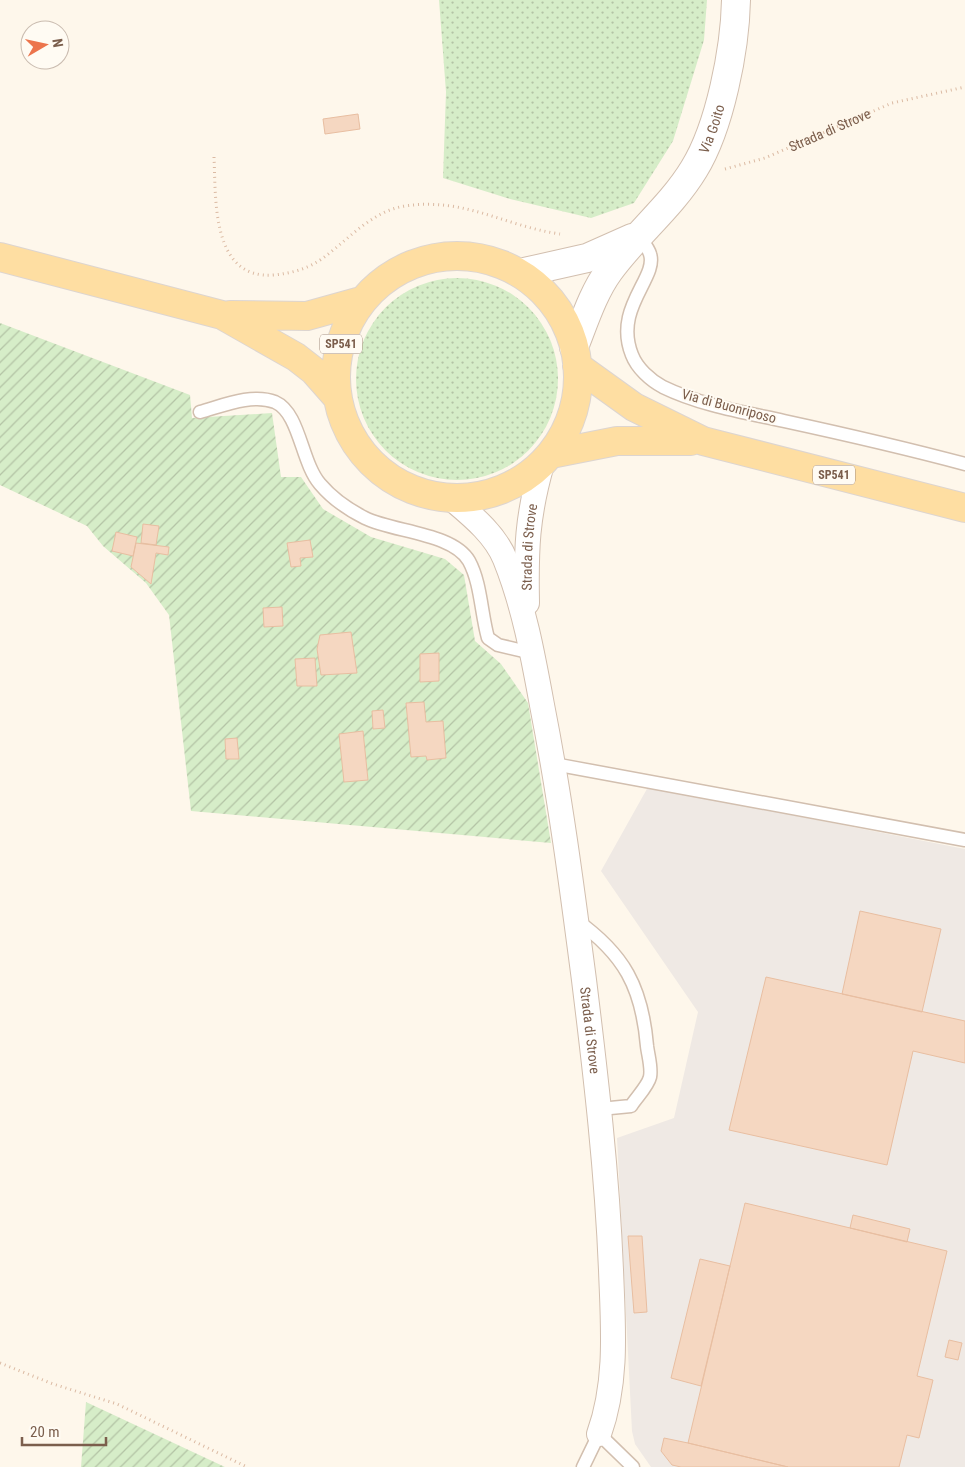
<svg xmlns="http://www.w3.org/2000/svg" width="965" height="1467" font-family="'Roboto Condensed',sans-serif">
<defs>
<pattern id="grass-dots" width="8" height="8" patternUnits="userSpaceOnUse" patternTransform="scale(1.25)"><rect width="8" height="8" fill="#d6edc8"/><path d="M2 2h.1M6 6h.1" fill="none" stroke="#b3c3a5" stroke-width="1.8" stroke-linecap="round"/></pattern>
<pattern id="garden-furrows" width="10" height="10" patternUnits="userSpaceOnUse" patternTransform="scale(1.25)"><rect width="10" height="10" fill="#d6edc8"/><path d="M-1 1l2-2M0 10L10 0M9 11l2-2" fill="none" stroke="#b3c3a5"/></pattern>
</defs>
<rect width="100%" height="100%" fill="#fef7eb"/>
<!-- industrial -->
<path fill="#efe9e4" d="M 648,787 L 965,849 L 965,1467 L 651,1467 L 635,1444 L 632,1431 L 617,1138 L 674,1118 L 698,1012 L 601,871 Z"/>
<!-- grass -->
<path fill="url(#grass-dots)" d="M 439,0 L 707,0 L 704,40 L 673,141 L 634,203 L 591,218 L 510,199 L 443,178 L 446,92 Z
M356 379a101 101 0 1 1 202 0a101 101 0 1 1-202 0Z"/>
<!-- garden -->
<path fill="url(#garden-furrows)" d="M 0,323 L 190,395 L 192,418 L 272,413 L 281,477 L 301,477 L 323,509 L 371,537 L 445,559 L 464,575 L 475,641 L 501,664 L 528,703 L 551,843 L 191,811 L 169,615 L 146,583 L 103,546 L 87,526 L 0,485 Z
M 86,1402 L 225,1467 L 81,1467 Z"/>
<!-- building -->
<path fill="#f5d7c1" stroke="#e8bea1" d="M 358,114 L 360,129 L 325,134 L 323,119 Z
M 143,524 L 159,526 L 156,545 L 141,543 Z
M 116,532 L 137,537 L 133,556 L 112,551 Z
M 310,540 L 313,557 L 300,558 L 301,566 L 291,567 L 287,543 Z
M 136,543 L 169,547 L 168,555 L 156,553 L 151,584 L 131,567 Z
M 282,607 L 283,626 L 264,627 L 263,608 Z
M 351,632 L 357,673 L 321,675 L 317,649 L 320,635 Z
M 439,653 L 439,681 L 420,682 L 420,654 Z
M 315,658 L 317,686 L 297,686 L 295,659 Z
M 424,702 L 426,722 L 443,721 L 446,758 L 427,760 L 426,756 L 411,757 L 406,703 Z
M 383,710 L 385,728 L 373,729 L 372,711 Z
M 363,731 L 368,780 L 344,782 L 339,734 Z
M 237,738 L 239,759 L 226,759 L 225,739 Z
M 860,911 L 941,929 L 922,1012 L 842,994 Z
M 766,977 L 965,1021 L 965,1063 L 913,1051 L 887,1165 L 729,1130 Z
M 745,1203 L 947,1251 L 917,1376 L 933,1380 L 919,1438 L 907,1435 L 899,1467 L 788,1467 L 688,1443 Z
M 853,1215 L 910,1229 L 907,1242 L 850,1228 Z
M 628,1236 L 642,1236 L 647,1312 L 634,1313 Z
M 700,1259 L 730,1266 L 701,1386 L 671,1378 Z
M 949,1340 L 962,1343 L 958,1360 L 945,1357 Z
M 664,1438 L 688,1443 L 788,1467 L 681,1467 L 672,1465 L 661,1451 Z"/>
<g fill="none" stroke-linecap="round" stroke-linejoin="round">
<defs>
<path id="service" d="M 638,235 C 642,241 648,247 650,254 C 658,278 613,308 632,355 C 637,368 650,380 663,387 C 700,405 743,412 784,421 C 844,434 905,448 965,464
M 200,412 C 222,406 252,393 275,402 C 300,413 301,462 320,484 C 331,497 349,510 365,518 C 393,532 453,533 469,561 C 481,583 481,613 488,638 L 498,645 L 532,653
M 554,764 L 965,840
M 576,920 C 624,954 642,987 647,1046 C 648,1055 652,1068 650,1077 C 648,1086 636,1098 631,1106 L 600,1109
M 583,1467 L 599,1434 L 633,1467"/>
<g id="minor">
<path id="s2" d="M 451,498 C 471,515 495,534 505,559 C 524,606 533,656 542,705 C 560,796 572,888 584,980 C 596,1077 607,1172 611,1270 C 613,1325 618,1381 599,1434"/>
<path id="s3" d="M 527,603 C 526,549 527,517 542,464"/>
</g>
<g id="tertiary">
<path d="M 520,273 L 587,258 L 632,238"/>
<path id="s4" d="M 574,347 C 584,322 593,293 609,271 C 635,235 671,207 694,169 C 720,127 735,49 736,0"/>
</g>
<path id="primary" d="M336 377a121 121 0 1 1 242 0a121 121 0 1 1-242 0Z
M 0,257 L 222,315 L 296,357 L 314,371 L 336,396
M 230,315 L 307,316 L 361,301
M 577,366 L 634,407 L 703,441 L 965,508
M 551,454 L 617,441 L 691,441"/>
</defs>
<!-- service casing -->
<use href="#service" stroke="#d2bfaf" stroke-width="15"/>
<!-- minor casing -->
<use href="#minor" stroke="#d2bfaf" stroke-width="26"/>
<!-- tertiary casing -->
<use href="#tertiary" stroke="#d2bfaf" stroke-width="30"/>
<!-- primary casing -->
<use href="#primary" stroke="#ddd5d0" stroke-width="30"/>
<!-- path -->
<g stroke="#dbbaa3" stroke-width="3" stroke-dasharray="1 4" stroke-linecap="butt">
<path d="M 214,157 C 216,199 211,280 274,275 C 292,273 308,269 323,258 C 349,239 372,211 405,206 C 465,197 504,226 560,234"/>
<path id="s1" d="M 725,169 L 765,158 L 892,103 L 965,87"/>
<path d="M 0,1363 L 53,1384 L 117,1404 L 247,1467"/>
</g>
<!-- service -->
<use href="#service" stroke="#fff" stroke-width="12"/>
<!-- minor -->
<use href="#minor" stroke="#fff" stroke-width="24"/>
<!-- tertiary -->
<use href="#tertiary" stroke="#fff" stroke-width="28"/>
<!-- primary -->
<use href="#primary" stroke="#fedea2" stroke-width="28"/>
</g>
<g text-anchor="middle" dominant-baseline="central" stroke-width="4" stroke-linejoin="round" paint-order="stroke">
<!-- shield labels -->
<g fill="#fffbf3" stroke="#a38d7e" stroke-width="1">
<rect x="320" y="334.5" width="42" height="19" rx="4"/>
<rect x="813" y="465.5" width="42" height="19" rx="4"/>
</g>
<g font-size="12" font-weight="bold" fill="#7b5e4c">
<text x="341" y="344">SP541</text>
<text x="834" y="475">SP541</text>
</g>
<!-- street labels -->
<g font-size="14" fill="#7b5e4c" stroke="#fffbf3">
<text stroke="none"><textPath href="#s4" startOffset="261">Via Goito</textPath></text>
<text stroke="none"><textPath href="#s1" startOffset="112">Strada di Strove</textPath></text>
<text transform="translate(729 406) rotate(15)">Via di Buonriposo</text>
<text stroke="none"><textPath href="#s3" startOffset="56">Strada di Strove</textPath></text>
<text stroke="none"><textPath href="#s2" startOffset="562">Strada di Strove</textPath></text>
</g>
</g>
<!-- north arrow -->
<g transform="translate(45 45) rotate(81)"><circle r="24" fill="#fffbf3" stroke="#cabcb0"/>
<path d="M0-4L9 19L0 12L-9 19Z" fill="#ec744c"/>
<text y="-8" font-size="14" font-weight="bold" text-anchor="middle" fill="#7b5e4c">N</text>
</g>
<!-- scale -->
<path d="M22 1437v8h84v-8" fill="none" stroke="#7b5e4c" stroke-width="2.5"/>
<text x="30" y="1437" font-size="15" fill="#7b5e4c" stroke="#fffbf3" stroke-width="4" paint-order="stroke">20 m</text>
</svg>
